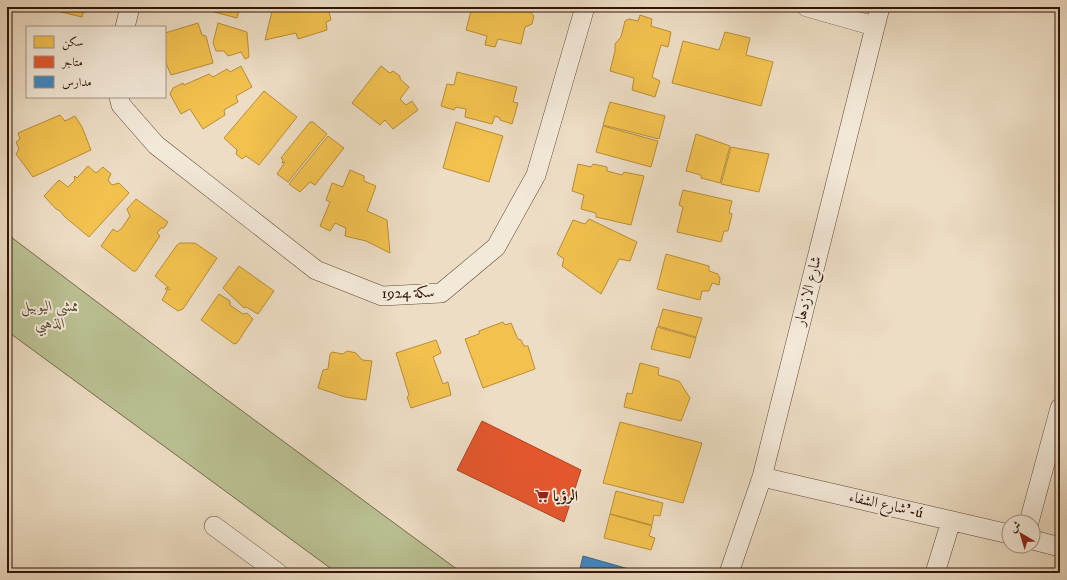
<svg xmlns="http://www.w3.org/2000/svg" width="1067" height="580" font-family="'IM FELL DW Pica',Amiri,serif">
<rect width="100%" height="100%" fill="#edddc4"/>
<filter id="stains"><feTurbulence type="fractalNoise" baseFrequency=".005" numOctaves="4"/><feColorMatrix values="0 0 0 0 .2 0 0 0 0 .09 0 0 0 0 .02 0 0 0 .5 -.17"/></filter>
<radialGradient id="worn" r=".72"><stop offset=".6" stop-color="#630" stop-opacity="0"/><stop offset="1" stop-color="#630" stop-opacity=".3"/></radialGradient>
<!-- green -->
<path fill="#bac092" stroke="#756a4c" d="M 7,234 L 211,388 L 462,573 L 337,573 L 7,331 Z"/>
<!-- homes -->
<path fill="#f2c14e" stroke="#b88d38" d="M 40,7 L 85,7 L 82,17 Z
M 195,7 L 240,7 L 237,18 Z
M 273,7 L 328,7 L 331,20 L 326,22 L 327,30 L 298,39 L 296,33 L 265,40 Z
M 472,7 L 530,7 L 529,10 L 534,16 L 532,24 L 525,27 L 521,44 L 498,39 L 495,47 L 485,45 L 487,36 L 466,30 Z
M 640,15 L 652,19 L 651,26 L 671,32 L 668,47 L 661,45 L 652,77 L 660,81 L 655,97 L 632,90 L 634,78 L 610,71 L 615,51 L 615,44 L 621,37 L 625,21 L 629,19 L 638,21 Z
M 198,23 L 202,35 L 206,36 L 213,63 L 171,75 L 165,61 L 165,33 Z
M 218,23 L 247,32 L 249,57 L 245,59 L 241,52 L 228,56 L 224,51 L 216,51 L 213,43 Z
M 725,32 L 750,38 L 746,55 L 773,62 L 761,106 L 672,83 L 683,41 L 719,50 Z
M 241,66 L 252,87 L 236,96 L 238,102 L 224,110 L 225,115 L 203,129 L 190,109 L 181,114 L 170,94 L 173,88 L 183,83 L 184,85 L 209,74 L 213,77 L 227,69 L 230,72 Z
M 381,66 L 390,73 L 393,71 L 400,76 L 400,79 L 409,87 L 400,99 L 406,105 L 412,101 L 418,110 L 393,129 L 385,120 L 380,125 L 352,103 Z
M 457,72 L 517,87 L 513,102 L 518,103 L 512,124 L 500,120 L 500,118 L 495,116 L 492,124 L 465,117 L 466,109 L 456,107 L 454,110 L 441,106 L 447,84 L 454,85 Z
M 264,91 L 297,117 L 259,165 L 246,156 L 242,159 L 236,154 L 237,150 L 224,138 Z
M 610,102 L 665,116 L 659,139 L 603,125 Z
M 60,115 L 65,121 L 75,116 L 82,127 L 91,150 L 33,177 L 16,154 L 19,149 L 16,142 L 20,139 L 18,133 Z
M 310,122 L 313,122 L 327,134 L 288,182 L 277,174 L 285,162 L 282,163 L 283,160 L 281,158 Z
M 456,122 L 503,136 L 489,182 L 443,168 Z
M 603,126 L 658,141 L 651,167 L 596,152 Z
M 696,134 L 730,146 L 720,183 L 701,178 L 701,175 L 686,171 Z
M 328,136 L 344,148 L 315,185 L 310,182 L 300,192 L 289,184 Z
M 731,147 L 769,154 L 759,192 L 721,184 Z
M 578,164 L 591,167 L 593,164 L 607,167 L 607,171 L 622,175 L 624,172 L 644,176 L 631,225 L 596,217 L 596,213 L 581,209 L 584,195 L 572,191 Z
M 88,166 L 96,173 L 103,167 L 111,174 L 108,180 L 112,185 L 119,183 L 129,193 L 89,237 L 65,217 L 60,211 L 56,209 L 44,196 L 59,180 L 68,187 L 75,180 L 74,177 L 75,176 L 77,178 Z
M 350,170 L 364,176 L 364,181 L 376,186 L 367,211 L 387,220 L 390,253 L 366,241 L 345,236 L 346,228 L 335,223 L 330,231 L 320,226 L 330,202 L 326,200 L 332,183 L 343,187 Z
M 683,190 L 732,201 L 729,213 L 732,214 L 728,231 L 724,231 L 721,242 L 677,232 L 683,207 L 679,205 Z
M 136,199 L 168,222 L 164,228 L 161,228 L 157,233 L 160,236 L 136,271 L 133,271 L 101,246 L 113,229 L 117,232 L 122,228 L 130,216 L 127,209 Z
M 589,219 L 637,242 L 630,261 L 619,259 L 601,294 L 562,266 L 564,259 L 557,254 L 573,220 L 585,224 Z
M 180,243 L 195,243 L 217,258 L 183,309 L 178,311 L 162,300 L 167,291 L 165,289 L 167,287 L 168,290 L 170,289 L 155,276 L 177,245 Z
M 666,254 L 709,266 L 709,271 L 718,274 L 720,278 L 719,285 L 712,283 L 709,291 L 702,291 L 700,300 L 657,289 Z
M 239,266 L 274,291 L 258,314 L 246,307 L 244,308 L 223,288 Z
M 219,294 L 230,301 L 230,305 L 243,314 L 247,313 L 253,319 L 237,343 L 234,344 L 201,320 Z
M 663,309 L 702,318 L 696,337 L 658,326 Z
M 503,322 L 505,325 L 511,323 L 518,339 L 521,340 L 524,346 L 528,346 L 535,369 L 483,388 L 465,339 L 479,334 L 479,331 Z
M 657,327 L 696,338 L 690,358 L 651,349 Z
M 436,340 L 441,353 L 433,357 L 443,384 L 448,382 L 451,395 L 411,408 L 407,397 L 409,395 L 396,353 Z
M 347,351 L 356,353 L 362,360 L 372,361 L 366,400 L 345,397 L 318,388 L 323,370 L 328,369 L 330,354 L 332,352 L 343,354 Z
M 640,363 L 659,368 L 658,375 L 679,381 L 690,398 L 681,421 L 624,407 L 627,393 L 632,394 Z
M 620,422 L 702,443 L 683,503 L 603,483 Z
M 616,491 L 663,503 L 660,516 L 654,515 L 652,525 L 610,514 Z
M 610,514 L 652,526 L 649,536 L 655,538 L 651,550 L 604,538 Z"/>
<!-- shops -->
<path fill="#e4572e" stroke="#ae4322" d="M 482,421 L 581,470 L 564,522 L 457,470 Z"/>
<!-- schools -->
<path fill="#3f88c5" stroke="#3a658c" d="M 583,556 L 643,573 L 579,573 Z"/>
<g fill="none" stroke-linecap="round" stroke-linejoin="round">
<defs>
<path id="minor" d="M 807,7 L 874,26
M 125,27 L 130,7
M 119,97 L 121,105 L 156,145 L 316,270 L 382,296 L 441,293 L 496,247 L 536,175 L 585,7
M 762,477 L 1009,534
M 1029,522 L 1060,408
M 214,526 L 278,573
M 1033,540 L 1060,547
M 729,573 L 762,477 L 880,7
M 935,573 L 951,521"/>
</defs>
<!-- minor casing -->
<use href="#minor" stroke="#5f4636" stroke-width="20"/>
<!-- minor -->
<use href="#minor" stroke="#f3e9d9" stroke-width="19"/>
</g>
<!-- icons -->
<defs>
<symbol id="supermarket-bare" viewBox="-9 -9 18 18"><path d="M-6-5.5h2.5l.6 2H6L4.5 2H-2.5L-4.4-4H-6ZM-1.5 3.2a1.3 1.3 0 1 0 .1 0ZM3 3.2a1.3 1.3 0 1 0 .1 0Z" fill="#8f2418" stroke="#f3e9d9" stroke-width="2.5" paint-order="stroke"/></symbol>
</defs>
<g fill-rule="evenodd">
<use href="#supermarket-bare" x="532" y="486" width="20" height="20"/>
</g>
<g text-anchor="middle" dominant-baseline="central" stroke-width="4" stroke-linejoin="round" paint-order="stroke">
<!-- street labels -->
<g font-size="15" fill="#301306" stroke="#f3e9d9">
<text transform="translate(808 291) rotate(-76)">شارع الازدهار</text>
<text transform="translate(408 293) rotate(-1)">سكة 1924</text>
<text transform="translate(886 505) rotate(13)">شارع الشفاء'-ú</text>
</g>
<!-- park labels -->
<g font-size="15" font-style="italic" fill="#594730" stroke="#f3e9d9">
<text x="50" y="306">ممشى اليوبيل<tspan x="50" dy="17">الذهبي</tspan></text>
</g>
<!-- poi labels -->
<g font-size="15" font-weight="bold" fill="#301306" stroke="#f3e9d9" text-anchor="start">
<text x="553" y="496">الرؤيا</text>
</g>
</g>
<!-- margin -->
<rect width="1067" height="580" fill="none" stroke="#edddc4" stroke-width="24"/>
<rect x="8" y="8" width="1051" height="564" fill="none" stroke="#301306" stroke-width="2"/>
<rect x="12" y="12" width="1043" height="556" fill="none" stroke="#301306"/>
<!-- legend -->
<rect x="26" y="26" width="140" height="72" fill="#f3e9d9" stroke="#a59385"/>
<rect x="34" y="36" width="20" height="12" fill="#f2c14e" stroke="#a59385"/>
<text x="62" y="46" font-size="12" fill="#301306">سكن</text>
<rect x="34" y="56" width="20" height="12" fill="#e4572e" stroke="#a59385"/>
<text x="62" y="66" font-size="12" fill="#301306">متاجر</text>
<rect x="34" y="76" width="20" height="12" fill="#3f88c5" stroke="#a59385"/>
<text x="62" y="86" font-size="12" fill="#301306">مدارس</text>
<!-- north arrow -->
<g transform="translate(1021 534) rotate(322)"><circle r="19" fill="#f3e9d9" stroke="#a59385"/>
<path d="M0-3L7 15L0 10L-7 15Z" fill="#8f2418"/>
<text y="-6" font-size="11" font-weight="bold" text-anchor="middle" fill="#301306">ش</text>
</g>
<rect width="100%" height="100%" filter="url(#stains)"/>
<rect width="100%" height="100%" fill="url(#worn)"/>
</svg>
